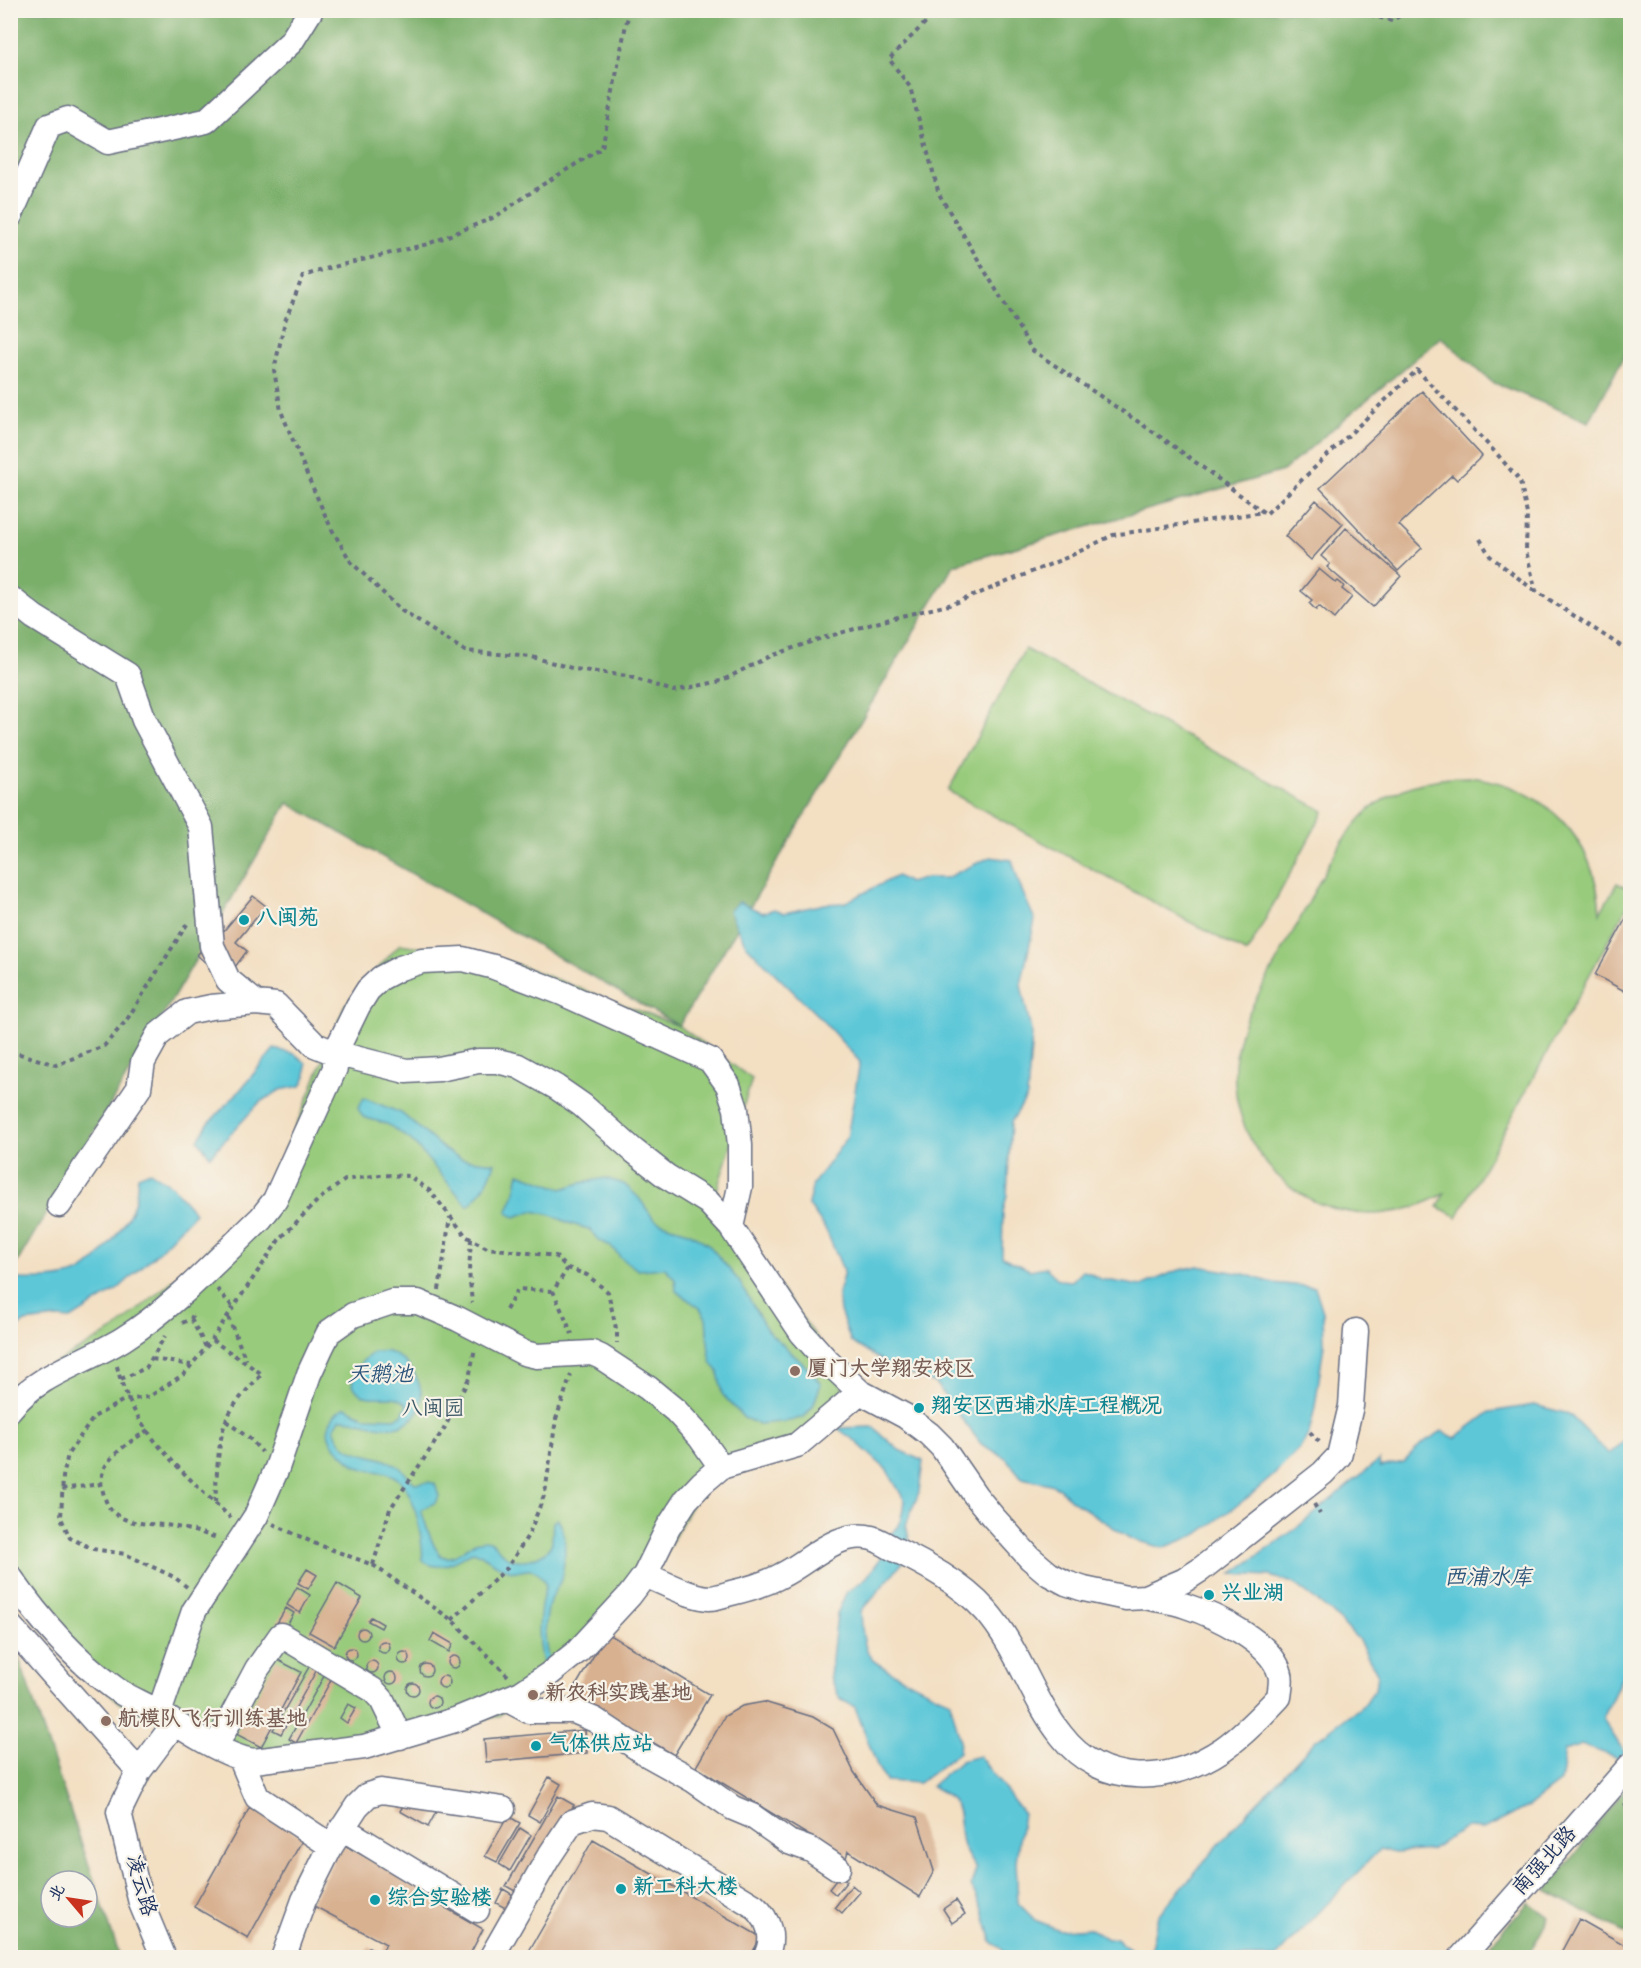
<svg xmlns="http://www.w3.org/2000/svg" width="1641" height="1968" font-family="Dekko,'LXGW WenKai TC',sans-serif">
<rect width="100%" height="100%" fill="#f7f3e8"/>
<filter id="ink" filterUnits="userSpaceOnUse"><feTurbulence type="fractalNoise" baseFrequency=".0167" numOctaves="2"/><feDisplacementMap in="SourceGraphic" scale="12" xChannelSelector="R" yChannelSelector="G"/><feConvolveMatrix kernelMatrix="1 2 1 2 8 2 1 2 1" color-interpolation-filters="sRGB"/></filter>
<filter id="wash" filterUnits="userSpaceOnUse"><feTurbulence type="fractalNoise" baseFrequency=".008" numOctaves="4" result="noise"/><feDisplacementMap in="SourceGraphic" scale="24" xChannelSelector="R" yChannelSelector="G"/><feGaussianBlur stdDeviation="1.35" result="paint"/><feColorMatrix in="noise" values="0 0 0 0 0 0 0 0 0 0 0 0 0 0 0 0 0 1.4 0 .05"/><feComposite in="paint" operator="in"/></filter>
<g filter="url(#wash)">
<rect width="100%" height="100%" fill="#f3dfc2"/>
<!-- green -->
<path fill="#98cb7b" stroke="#5a7d6c" stroke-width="1.5" d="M 1025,649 L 1324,811 L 1247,953 L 948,791 Z
M 1470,777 C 1544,786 1596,837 1600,913 L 1617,883 L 1630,890 L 1630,901 L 1457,1217 L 1438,1207 L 1444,1194 C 1405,1216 1360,1221 1318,1203 C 1253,1174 1220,1101 1241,1033 C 1246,1016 1255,1000 1264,984 C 1276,963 1287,942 1299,921 C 1319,884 1337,839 1369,810 C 1398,786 1433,777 1470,777 Z
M 400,944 L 505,960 L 679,1026 L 752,1079 L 714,1199 L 823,1346 L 852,1408 L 702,1485 L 651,1581 L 499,1716 L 457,1725 L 257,1763 L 119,1703 L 11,1586 L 11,1388 L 114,1330 L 197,1260 L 266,1193 L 304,1108 L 345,1005 Z"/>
<!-- forest -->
<path fill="#7aaf6b" stroke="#4a6f64" stroke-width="1.5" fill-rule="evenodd" d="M 11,11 L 1630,11 L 1630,345 L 1589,422 L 1492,382 L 1441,337 L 1283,471 L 954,565 L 679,1026 L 288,803 L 11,1273 Z
M 10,1632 L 120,1957 L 11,1957 ZM 51,1881 L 87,1881 L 87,1917 L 51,1917 Z
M 1630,1783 L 1630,1935 L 1546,1891 Z
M 1529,1902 L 1549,1917 L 1528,1957 L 1479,1957 Z"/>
<!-- water -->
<path fill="#5dc7d8" stroke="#3c7b9b" stroke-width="1.5" d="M 990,857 L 1012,860 L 1020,886 L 1035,920 L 1021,985 L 1032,1035 L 1027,1097 L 1011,1122 L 1007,1195 L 1003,1212 L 1002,1257 L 1030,1270 L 1045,1267 L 1059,1280 L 1072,1281 L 1082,1271 L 1088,1272 L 1100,1279 L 1141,1286 L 1176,1271 L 1198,1266 L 1244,1274 L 1272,1283 L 1315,1287 L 1323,1312 L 1324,1344 L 1315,1407 L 1309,1433 L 1301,1447 L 1274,1475 L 1251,1495 L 1213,1523 L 1198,1534 L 1163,1548 L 1131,1539 L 1070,1499 L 1059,1488 L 1050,1484 L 1022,1478 L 1006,1458 L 981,1444 L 935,1383 L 892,1367 L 851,1342 L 840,1311 L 838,1293 L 844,1272 L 826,1230 L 808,1204 L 813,1184 L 847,1138 L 860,1062 L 823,1021 L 746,945 L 729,911 L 739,902 L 763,913 L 774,909 L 784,913 L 825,904 L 844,903 L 897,876 L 909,883 L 926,878 L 946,878 Z
M 274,1049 L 295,1054 L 306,1063 L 306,1076 L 301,1086 L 280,1090 L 259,1103 L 210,1156 L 198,1140 L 207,1125 L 241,1089 Z
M 364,1098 L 401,1113 L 445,1150 L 462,1159 L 495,1163 C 489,1180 482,1193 468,1206 L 411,1140 L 387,1124 L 363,1117 L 358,1108 Z
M 150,1171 L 172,1186 L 195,1213 L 159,1251 L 117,1290 L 71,1319 L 57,1318 L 25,1322 L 11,1333 L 11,1279 C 33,1279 54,1281 75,1274 C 95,1268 128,1223 134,1203 C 137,1195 137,1185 138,1176 Z
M 519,1173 L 562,1189 L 581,1183 L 605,1178 L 624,1184 L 639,1198 L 653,1218 L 659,1222 L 690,1233 L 708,1244 L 739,1281 L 767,1330 L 811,1371 L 821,1384 L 813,1406 L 804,1417 L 790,1421 L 759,1424 L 744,1418 L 722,1394 L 718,1371 L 712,1364 L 709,1352 L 706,1318 L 700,1308 L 676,1291 L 675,1279 L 665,1268 L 638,1270 L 620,1257 L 611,1246 L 599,1241 L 589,1229 L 571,1224 L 549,1214 L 532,1211 L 515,1217 L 507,1213 L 514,1196 Z
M 374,1352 C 378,1352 384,1351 388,1352 C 417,1361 438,1408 404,1424 C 382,1434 362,1418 340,1419 L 334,1428 C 342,1461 376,1450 399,1467 C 405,1471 408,1479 415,1483 L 429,1482 L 435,1484 L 439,1496 L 436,1502 L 421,1510 C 425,1521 433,1551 442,1556 C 454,1563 469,1543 479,1541 C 494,1538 495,1546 502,1553 C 515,1566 542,1560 551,1545 C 553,1540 552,1529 553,1522 L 558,1519 C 568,1535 565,1561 561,1579 C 559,1587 553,1592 550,1600 C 545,1619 543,1641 549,1660 L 543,1663 C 537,1636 538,1611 546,1585 C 530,1558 529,1576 509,1570 C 497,1567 485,1556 474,1551 C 457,1559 439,1575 423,1560 C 422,1538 416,1496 400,1481 C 386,1467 371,1475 357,1466 C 351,1463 334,1447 331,1441 C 323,1428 334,1412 346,1407 L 365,1417 L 395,1418 L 402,1415 L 407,1405 C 396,1390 377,1402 362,1395 C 358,1393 355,1388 352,1385 C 354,1368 361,1361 374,1352 Z
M 1534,1405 L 1569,1414 L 1609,1454 L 1627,1439 L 1630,1456 L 1630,1658 L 1603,1719 L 1624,1752 L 1618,1758 L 1581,1745 L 1565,1751 L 1560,1782 L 1527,1807 L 1484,1829 L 1465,1828 L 1430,1850 L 1395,1853 L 1379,1850 L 1276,1957 L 1149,1957 L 1158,1915 L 1234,1827 L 1316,1740 L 1361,1707 L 1375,1690 L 1377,1673 L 1358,1639 L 1331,1612 L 1293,1583 L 1270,1576 L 1232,1574 L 1294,1530 L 1379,1460 L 1380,1467 L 1404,1462 L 1422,1443 L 1442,1431 L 1455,1438 L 1490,1412 Z
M 873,1427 L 899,1450 L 923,1461 L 919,1492 L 906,1525 L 910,1544 L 905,1560 L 861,1611 C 862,1627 862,1645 871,1658 C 876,1666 938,1696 950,1701 L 960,1740 L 959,1752 L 919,1783 L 886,1781 L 878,1768 L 855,1707 L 840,1699 L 830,1677 L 837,1614 L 846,1593 L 867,1577 L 883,1555 L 890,1535 L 899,1526 L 905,1501 L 887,1470 L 854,1440 L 837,1428 Z
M 979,1756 L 1023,1813 L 1016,1861 L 1018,1903 L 1035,1920 L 1060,1930 L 1089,1928 L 1107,1939 L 1117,1938 L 1123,1945 L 1142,1957 L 1013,1957 L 992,1942 L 983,1911 L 971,1886 L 976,1869 C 971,1861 964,1852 962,1843 C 956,1811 965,1803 931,1786 L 961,1761 Z"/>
<g id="blocks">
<!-- building -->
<path fill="#d8b191" d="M 1422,391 L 1482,456 L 1457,480 L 1452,475 L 1399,525 L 1422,548 L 1398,571 L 1320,488 Z
M 1316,500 L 1343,524 L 1311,560 L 1285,536 Z
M 1346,528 L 1401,576 L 1373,607 L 1327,567 L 1330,564 L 1321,556 Z
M 1319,569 L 1336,583 L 1338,581 L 1344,586 L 1342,589 L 1352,597 L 1334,619 L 1319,606 L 1316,610 L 1309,603 L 1312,600 L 1301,591 Z
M 253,896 L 266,906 L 236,942 L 247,951 L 235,967 L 219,952 L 208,965 L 197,955 L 208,943 L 211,946 Z
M 1630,911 L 1630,994 L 1595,975 Z
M 307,1569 L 317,1575 L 308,1589 L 298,1583 Z
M 337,1583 L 362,1598 L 334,1646 L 309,1632 Z
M 297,1587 L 310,1595 L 300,1613 L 287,1605 Z
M 286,1608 L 294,1613 L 286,1627 L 277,1623 Z
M 371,1617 L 383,1624 L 381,1628 L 368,1621 Z
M357 1634a6 6 0 1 1 12 0a6 6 0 1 1-12 0Z
M 434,1633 L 453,1644 L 449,1652 L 430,1641 Z
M 607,1633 L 710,1695 L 674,1755 L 571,1694 Z
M378 1647a6 6 0 1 1 12 0a6 6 0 1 1-12 0Z
M345 1654a6 6 0 1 1 12 0a6 6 0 1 1-12 0Z
M398 1658a6 6 0 1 1 12 0a6 6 0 1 1-12 0Z
M448 1662a6 6 0 1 1 12 0a6 6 0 1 1-12 0Z
M 276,1659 L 301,1672 L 261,1747 L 236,1734 Z
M 313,1660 L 320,1664 L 281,1734 L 273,1730 Z
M366 1667a6 6 0 1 1 12 0a6 6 0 1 1-12 0Z
M420 1670a6 6 0 1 1 12 0a6 6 0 1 1-12 0Z
M 328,1669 L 335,1673 L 296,1743 L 289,1739 Z
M385 1678a6 6 0 1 1 12 0a6 6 0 1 1-12 0Z
M438 1682a6 6 0 1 1 12 0a6 6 0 1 1-12 0Z
M407 1689a6 6 0 1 1 12 0a6 6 0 1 1-12 0Z
M428 1702a6 6 0 1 1 12 0a6 6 0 1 1-12 0Z
M 764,1702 L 813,1717 L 833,1729 L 854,1772 L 877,1805 L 917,1817 L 934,1871 L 920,1897 L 848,1851 L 846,1858 L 696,1767 L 725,1716 L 742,1706 Z
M 348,1704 L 356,1708 L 347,1723 L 340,1718 Z
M 585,1730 L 587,1753 L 486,1762 L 484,1739 Z
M 549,1777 L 561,1784 L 540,1822 L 528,1815 Z
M 409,1796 L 436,1812 L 428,1827 L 400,1811 Z
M 558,1796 L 574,1805 L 522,1895 L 506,1886 Z
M 250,1807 L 304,1837 L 248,1938 L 194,1907 Z
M 508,1816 L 520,1823 L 497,1862 L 485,1856 Z
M 520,1828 L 531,1835 L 510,1871 L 499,1864 Z
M 593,1840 L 761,1937 L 749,1958 L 525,1958 Z
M 342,1844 L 440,1897 L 437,1903 L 483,1929 L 468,1958 L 363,1958 L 369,1947 L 381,1954 L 386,1944 L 310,1904 Z
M 840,1875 L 847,1881 L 836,1895 L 829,1889 Z
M 852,1885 L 860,1892 L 842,1913 L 835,1907 Z
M 503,1889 L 520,1899 L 513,1912 L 496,1903 Z
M 956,1900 L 965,1914 L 952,1923 L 943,1909 Z
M 1579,1919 L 1630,1948 L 1630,1958 L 1558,1958 Z"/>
</g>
</g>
<g filter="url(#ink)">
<use href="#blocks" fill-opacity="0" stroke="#676d81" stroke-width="1.5"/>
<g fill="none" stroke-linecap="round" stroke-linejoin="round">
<defs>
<path id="minor" d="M 10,216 L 49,126 L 68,119 L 108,142 L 206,121 L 291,42 L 311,10
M 10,598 L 34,617 L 128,675 L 144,720 L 201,827 L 212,946 L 228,980 L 256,1003 L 276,1005 L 315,1045 L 335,1053 L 406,1071 L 439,1069 L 478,1061 L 497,1061 L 518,1066 L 556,1087 L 582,1105 L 634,1151 L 666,1176 L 708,1202 L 731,1227 L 802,1333 L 827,1361 L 860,1392 L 905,1416 L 929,1434 L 942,1447 L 975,1495 L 993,1517 L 1030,1558 L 1049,1574 L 1066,1583 L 1084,1589 L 1126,1598 L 1145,1597 L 1183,1581 L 1200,1570 L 1323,1473 L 1339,1456 L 1351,1406 L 1356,1331
M 59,1205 L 139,1088 L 143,1062 L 158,1035 L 187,1012 L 211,1007 L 256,1003
M 10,1409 C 38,1374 86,1362 123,1339 C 174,1307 217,1260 261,1218 L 275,1200 L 335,1068 L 335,1053 L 358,1006 L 368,990 L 381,978 L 400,968 L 422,961 L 463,959 L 494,967 L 562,993 L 710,1060 L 728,1085 L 736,1109 L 740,1145 L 740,1187 L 731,1227
M 645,1575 C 665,1583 687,1596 709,1598 C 716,1598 724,1595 731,1593 C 748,1589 766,1584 782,1575 C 809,1562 838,1529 872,1538 C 879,1540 886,1545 892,1548 C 925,1564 961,1583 986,1611 C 1018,1647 1031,1697 1061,1735 C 1102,1789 1171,1784 1223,1749 C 1243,1735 1262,1715 1279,1697 C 1280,1690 1282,1680 1280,1674 C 1272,1642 1214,1615 1186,1606 C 1173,1601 1158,1600 1145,1597
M 10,1577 C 39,1619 72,1657 113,1687 C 127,1698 146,1704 161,1714 C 185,1730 226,1757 254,1761 L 364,1747 L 455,1720 L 521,1693 L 548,1675 L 578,1651 L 630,1595 L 645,1575 L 668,1528 L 686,1500 L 702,1483 L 721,1467 L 797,1445 L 860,1392
M 10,1626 L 139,1771
M 508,1700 L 529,1711 L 574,1711 L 595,1720 L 648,1755 L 693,1780 L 733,1808 L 752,1816 L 789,1842 L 811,1850 L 838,1868
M 159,1713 L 194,1611 L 256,1516 L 277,1468 L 309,1374 L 321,1348 L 329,1332 L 353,1315 L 392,1302 L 418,1302 L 458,1319 L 524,1353 L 537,1356 L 592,1353 L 601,1357 L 648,1388 L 676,1411 L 700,1437 L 721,1467
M 216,1746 L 257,1669 L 281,1635 L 373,1690 L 382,1700 L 400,1737
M 241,1759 L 257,1797 L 331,1846
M 342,1828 L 477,1910
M 164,1958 L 141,1903 L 119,1812 L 139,1771 L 174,1724
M 283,1958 L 304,1900 L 331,1846 L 357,1806 L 368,1795 L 381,1791 L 503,1809
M 491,1958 L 548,1858 L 572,1822 L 592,1815 L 608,1817 L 754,1906 C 770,1920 775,1939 765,1958
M 1461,1958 L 1630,1766"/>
</defs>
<!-- minor casing -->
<use href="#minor" stroke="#676d81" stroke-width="27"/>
<!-- path -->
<path stroke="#676d81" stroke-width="4" stroke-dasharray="4.5 4.5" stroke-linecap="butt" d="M 630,10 L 626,24 L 602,148 L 542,185 L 495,217 L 428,244 L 329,268 L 303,276 L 285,321 L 274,370 L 281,411 L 308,477 L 331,528 L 351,562 L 402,611 L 465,651 L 532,657 L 575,669 L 627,676 L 673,691 L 721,681 L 770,656 L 819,639 L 901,616 L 953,604 L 1068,557 L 1113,535 L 1263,512
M 938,10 L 889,59 L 910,87 L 939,194 L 1032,350 L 1168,442 L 1266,514 L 1417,370 L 1497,454 L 1520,481 L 1527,514 L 1526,551 L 1536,591 L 1630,652
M 1353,10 L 1392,21 L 1408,10
M 1480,539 L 1490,556 L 1535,591
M 10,1051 L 56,1065 L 104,1046 L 126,1021 L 189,921
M 471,1239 L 469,1271 L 472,1303
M 568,1268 L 553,1291 L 572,1334
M 217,1289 L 233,1307
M 439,1290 L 450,1217
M 506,1310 L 518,1289 L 553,1291
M 228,1317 L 246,1360
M 191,1319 L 206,1347
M 182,1323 L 191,1319 L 194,1312
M 212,1340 L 262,1374 C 249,1388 232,1404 225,1423 C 217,1448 217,1476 215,1502
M 152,1359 L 191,1365
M 117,1366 C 131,1430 186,1475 231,1518
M 121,1379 L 146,1368 L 165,1336
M 226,1421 L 250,1439 L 262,1452
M 148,1430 C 129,1443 96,1461 102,1488 C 104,1496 107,1508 114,1513 C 130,1526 153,1523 172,1526 C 187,1529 203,1533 217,1538
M 1310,1432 L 1321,1444
M 62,1489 L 101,1484
M 1314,1504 L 1320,1514
M 273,1524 L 314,1543 L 373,1565 L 452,1620 L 510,1678
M 373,1565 L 390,1509 L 444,1429 L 469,1378 L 475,1348
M 187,1587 L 174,1577 L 125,1554 L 93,1549 L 70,1538 L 61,1518 L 63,1477 L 68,1454 L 94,1417 L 124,1400 L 149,1397 L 184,1374 L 208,1345 L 279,1240 L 318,1200 L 345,1180 L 380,1175 L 409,1176 L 430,1191 L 467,1237 L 487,1248 L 555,1256 L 568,1268 L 587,1275 L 608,1292 L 617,1333 L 617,1343
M 452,1620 L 507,1568 L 529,1534 L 545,1493 L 556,1419 L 571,1375
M 1625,1804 L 1630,1815"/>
<!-- minor -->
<use href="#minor" stroke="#fff" stroke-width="24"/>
</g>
</g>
<!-- markers -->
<g fill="#0f9aa8" stroke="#f7f3e8" stroke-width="2">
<circle cx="244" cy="920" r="6"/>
<circle cx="919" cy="1408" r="6"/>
<circle cx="1209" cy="1595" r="6"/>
<circle cx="536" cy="1746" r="6"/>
<circle cx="621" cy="1889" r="6"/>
<circle cx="375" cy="1900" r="6"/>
</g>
<g fill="#8d6e63" stroke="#f7f3e8" stroke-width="2">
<circle cx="795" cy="1371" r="6"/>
<circle cx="533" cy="1695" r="6"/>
<circle cx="106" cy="1721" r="6"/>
</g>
<g text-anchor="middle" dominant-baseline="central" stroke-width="4.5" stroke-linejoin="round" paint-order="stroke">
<!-- culture labels -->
<g font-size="21" font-weight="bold" fill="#0d838f" stroke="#f7f3e8" text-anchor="start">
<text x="256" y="920">八闽苑</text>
<text x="931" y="1408">翔安区西埔水库工程概况</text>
<text x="1221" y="1595">兴业湖</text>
<text x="548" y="1746">气体供应站</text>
<text x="633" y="1889">新工科大楼</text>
<text x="387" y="1900">综合实验楼</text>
</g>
<!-- education labels -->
<g font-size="21" font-weight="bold" fill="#785e54" stroke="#f7f3e8" text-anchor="start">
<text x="807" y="1371">厦门大学翔安校区</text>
<text x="545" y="1695">新农科实践基地</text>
<text x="118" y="1721">航模队飞行训练基地</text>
</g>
<!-- park labels -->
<g font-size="21" fill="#3a5665" stroke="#f7f3e8">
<text x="433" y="1411">八闽园</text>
</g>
<!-- street labels -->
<g font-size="21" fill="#1b2f5e" stroke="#f7f3e8">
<text transform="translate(1546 1862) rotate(-48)">南强北路</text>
<text transform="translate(139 1886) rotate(74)">凌云路</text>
</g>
<!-- water labels -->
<g font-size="22" font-style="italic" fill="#2c557c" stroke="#f7f3e8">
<text x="380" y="1376">天鹅池</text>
<text x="1488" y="1579">西浦水库</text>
</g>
</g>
<!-- margin -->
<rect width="1641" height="1968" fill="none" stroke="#f7f3e8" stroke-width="36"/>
<!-- north arrow -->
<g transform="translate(69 1899) rotate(299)"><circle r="28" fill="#f7f3e8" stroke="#9fa5b1" stroke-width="1.5"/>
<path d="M0-4.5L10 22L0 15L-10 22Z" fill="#c8321e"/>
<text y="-9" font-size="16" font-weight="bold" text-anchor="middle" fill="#1b2f5e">北</text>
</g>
</svg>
